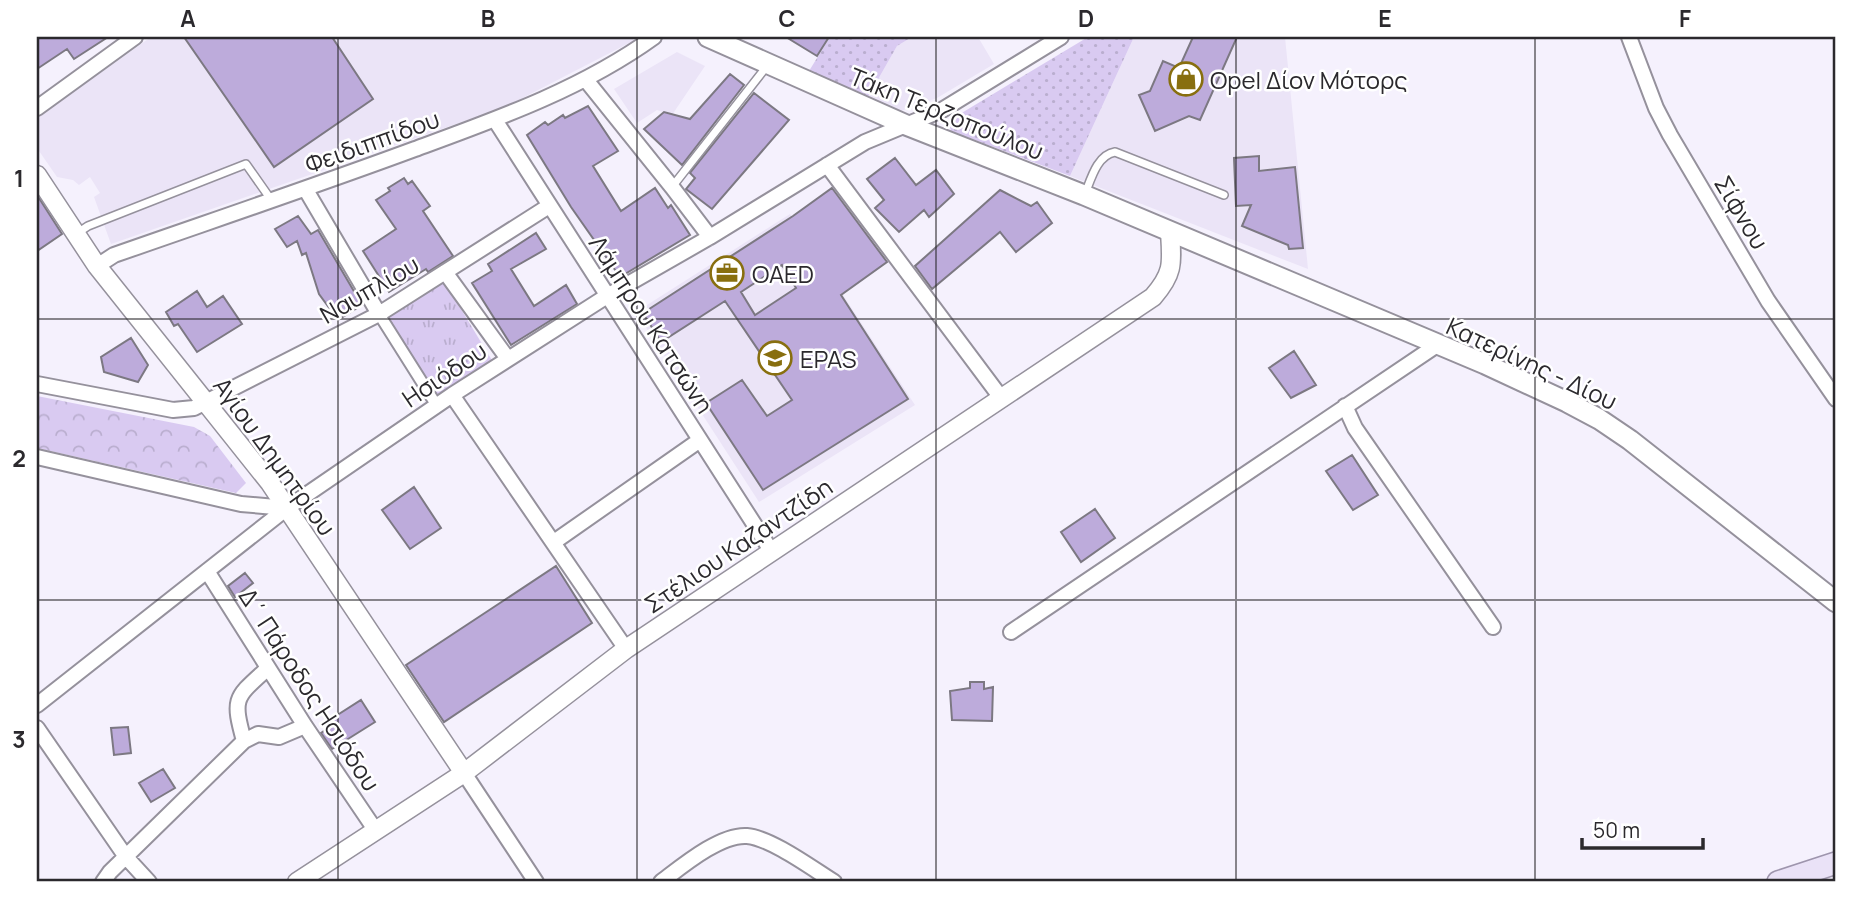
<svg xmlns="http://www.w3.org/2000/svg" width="1873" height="919" font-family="Manrope,sans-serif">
<defs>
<pattern id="grass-dots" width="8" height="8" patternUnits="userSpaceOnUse" patternTransform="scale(1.75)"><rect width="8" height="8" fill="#d9caf1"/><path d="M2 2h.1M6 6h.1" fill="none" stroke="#baaecf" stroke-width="1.8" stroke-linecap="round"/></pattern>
<pattern id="forest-crowns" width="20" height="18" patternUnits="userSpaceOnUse" patternTransform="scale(1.75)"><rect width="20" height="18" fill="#d9caf1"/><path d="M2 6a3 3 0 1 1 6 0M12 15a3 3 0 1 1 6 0" fill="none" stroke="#baaecf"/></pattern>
<pattern id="park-tufts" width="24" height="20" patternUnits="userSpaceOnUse" patternTransform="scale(1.75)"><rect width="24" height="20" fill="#d9caf1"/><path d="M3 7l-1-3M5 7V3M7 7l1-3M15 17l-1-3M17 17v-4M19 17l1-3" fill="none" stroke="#baaecf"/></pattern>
</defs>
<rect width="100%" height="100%" fill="#f5f1fd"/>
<!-- built -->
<path fill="#ebe4f7" d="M 151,37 L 634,37 L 633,41 L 505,107 L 111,244 L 94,197 L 100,193 L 90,177 L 79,185 L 73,180 L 57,177 L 37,148 L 37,118 Z
M 912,37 L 978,37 L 994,64 L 937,98 L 901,111 L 868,97 L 897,46 Z
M 1134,37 L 1285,37 L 1308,269 L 1070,176 Z
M 677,52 L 705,66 L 672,115 L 657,110 L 637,123 L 614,89 Z
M 790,214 L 915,405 L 759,502 L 636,312 Z"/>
<!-- grass -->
<path fill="url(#grass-dots)" d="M 830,37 L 912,37 L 897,46 L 868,97 L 809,71 Z
M 1088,37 L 1134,37 L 1070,176 L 951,131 L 949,123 L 955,117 Z"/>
<!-- forest -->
<path fill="url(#forest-crowns)" d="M 37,396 L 194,427 L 210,436 L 246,483 L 236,493 L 37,448 Z"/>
<!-- park -->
<path fill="url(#park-tufts)" d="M 444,281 L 493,362 L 435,397 L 388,317 Z"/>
<!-- building -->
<path fill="#bdabdb" stroke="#7c7882" stroke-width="2" fill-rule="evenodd" d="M 37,37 L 108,37 L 74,59 L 67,49 L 37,69 Z
M 184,37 L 332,37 L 373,99 L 274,167 Z
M 786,37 L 829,37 L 817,56 Z
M 1193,37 L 1237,37 L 1200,120 L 1189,116 L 1155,131 L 1139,95 L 1150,91 L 1163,61 L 1179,68 Z
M 730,74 L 744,85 L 682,165 L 644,129 L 664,112 L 690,119 Z
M 754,93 L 789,120 L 712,209 L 686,189 L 695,178 L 690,173 Z
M 588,106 L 618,151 L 593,166 L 621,211 L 655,188 L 668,208 L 671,205 L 690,235 L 620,277 L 571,207 L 527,135 L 545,122 L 548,125 L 563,115 L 565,118 Z
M 1259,156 L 1259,171 L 1295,167 L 1303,248 L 1289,249 L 1288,245 L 1242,226 L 1251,205 L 1236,206 L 1234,158 Z
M 895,158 L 916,185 L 936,170 L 954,194 L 929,217 L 924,210 L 899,232 L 875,208 L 884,200 L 867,179 Z
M 404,178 L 408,184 L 412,181 L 430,206 L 423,211 L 453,256 L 428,272 L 426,269 L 389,292 L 363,251 L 396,229 L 376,200 L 390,191 L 388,188 Z
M 832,188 L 887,262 L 841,295 L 908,399 L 763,490 L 706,403 L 742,380 L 767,416 L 792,400 L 725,301 L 661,342 L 643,313 L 793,216 ZM 782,265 L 796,288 L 755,315 L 741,292 Z
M 1000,190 L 1031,206 L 1037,202 L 1052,223 L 1016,252 L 1000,232 L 932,289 L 915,266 Z
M 37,195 L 62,234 L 37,251 Z
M 298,216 L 311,234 L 318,230 L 362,305 L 338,320 L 319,294 L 306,253 L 302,255 L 297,241 L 287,247 L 275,229 Z
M 536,233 L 546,249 L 511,269 L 534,306 L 566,285 L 577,304 L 511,345 L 472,283 L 492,271 L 488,264 Z
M 197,291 L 207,307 L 223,296 L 242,324 L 197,352 L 178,324 L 174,326 L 166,312 Z
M 131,338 L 148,365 L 138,382 L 104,372 L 101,357 Z
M 1294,351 L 1316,385 L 1291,398 L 1269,368 Z
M 1352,455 L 1378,495 L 1353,510 L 1326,471 Z
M 414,487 L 441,528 L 410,549 L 382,510 Z
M 1095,509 L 1115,538 L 1081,562 L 1061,532 Z
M 556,566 L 592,623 L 444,722 L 406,665 Z
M 245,573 L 253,583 L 235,597 L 228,586 Z
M 970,682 L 984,682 L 984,689 L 993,687 L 992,721 L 952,720 L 950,691 L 970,688 Z
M 361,700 L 375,722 L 332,749 L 321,733 L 331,726 L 328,721 Z
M 128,727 L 131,753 L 114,755 L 111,728 Z
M 163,769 L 175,788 L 151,802 L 139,783 Z"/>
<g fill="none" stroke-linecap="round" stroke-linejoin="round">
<defs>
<path id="service" d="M 672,187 L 767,66
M 1085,194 C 1091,179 1097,155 1115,152 L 1224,195
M 76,234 L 88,226 L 246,164 L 272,201"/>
<path id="pedestrian" d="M 379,314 L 437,406"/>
<path id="minor" d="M 1629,37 L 1656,108 L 1670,135 L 1768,301 L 1836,399
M 586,80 L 672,187 L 710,237
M 37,108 L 135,37
M 495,120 L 772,552
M 827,165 L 1002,399
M 306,190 L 379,314
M 97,266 L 114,255 C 214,220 315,186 415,149 C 497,119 582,89 654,37
M 445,272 L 508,359
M 37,384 L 173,410 L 194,408 L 379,314 L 549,206
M 452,395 L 626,649
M 1345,406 L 1355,428 L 1493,627
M 37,457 L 241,504 L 287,508
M 554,542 L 700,440
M 207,571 L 305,726 L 376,831
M 1011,632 L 1437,345
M 37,705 L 287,508 L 452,395 L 607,296 L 710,237 L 865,142 L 942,110 L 1061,37
M 37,728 L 126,857 L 149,882
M 244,741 C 232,697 235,698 268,668
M 464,773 L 536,882
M 103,882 L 110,872 L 244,741 L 258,734 L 279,737 L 305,726
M 661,882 C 681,867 720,834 747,836 C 771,838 813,869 834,882"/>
<path id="tertiary" d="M 37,175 L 97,266 L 270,483 L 464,773
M 297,882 L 464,773 L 626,649 L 1153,297 C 1174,273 1172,263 1170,232"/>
<path id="secondary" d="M 708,37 L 906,125 L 1084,195 L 1485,364 L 1567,402 L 1599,419 L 1630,440 L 1836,602"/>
<path id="primary" d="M 1778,882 L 1836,863"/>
</defs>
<!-- service casing -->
<use href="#service" stroke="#95919c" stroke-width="10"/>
<!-- pedestrian casing -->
<use href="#pedestrian" stroke="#95919c" stroke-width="14"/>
<!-- minor casing -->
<use href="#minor" stroke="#95919c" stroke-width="18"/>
<!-- tertiary casing -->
<use href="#tertiary" stroke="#95919c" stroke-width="21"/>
<!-- secondary casing -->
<use href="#secondary" stroke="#95919c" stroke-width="23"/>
<!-- primary casing -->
<use href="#primary" stroke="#9e95ad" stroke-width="24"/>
<!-- service -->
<use href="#service" stroke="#fff" stroke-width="7"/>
<!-- pedestrian -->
<use href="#pedestrian" stroke="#fff" stroke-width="10"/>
<!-- minor -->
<use href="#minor" stroke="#fff" stroke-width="14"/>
<!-- tertiary -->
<use href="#tertiary" stroke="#fff" stroke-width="18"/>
<!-- secondary -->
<use href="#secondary" stroke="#fff" stroke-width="19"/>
<!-- primary -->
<use href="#primary" stroke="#eae2f7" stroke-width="21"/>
</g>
<!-- grid -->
<path fill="none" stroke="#2b292d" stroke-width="2" stroke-opacity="0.55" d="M 338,37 L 338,882M 637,37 L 637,882M 936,37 L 936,882M 1236,37 L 1236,882M 1535,37 L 1535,882M 37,319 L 1836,319M 37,600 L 1836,600"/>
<!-- icons -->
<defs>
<symbol id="shop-ring" viewBox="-11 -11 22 22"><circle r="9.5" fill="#fff" stroke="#886f0f" stroke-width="1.5"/><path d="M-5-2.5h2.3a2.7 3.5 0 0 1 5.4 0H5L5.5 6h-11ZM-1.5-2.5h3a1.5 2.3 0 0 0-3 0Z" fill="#886f0f"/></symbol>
<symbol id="office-ring" viewBox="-11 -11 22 22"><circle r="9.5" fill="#fff" stroke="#886f0f" stroke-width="1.5"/><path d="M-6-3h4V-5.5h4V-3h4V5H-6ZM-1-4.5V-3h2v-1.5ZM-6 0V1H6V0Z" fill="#886f0f"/></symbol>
<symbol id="school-ring" viewBox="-11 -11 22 22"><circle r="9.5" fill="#fff" stroke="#886f0f" stroke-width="1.5"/><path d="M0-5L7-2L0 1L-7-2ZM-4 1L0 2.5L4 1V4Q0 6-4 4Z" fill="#886f0f"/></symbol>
</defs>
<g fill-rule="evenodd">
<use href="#shop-ring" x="1167" y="60" width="38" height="38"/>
<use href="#office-ring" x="708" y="254" width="38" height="38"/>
<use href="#school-ring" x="756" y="339" width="38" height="38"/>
</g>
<g text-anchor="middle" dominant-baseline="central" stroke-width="5" stroke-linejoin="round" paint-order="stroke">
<!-- poi labels -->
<g font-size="24" fill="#2b292d" stroke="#fff" text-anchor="start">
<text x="1210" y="79">Opel Δίον Μότορς</text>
<text x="752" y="273">OAED</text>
<text x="800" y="358">EPAS</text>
</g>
<!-- street labels -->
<g font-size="24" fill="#2b292d" stroke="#fff">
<text transform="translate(947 113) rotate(22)">Τάκη Τερζοπούλου</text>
<text transform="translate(372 141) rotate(-20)">Φειδιππίδου</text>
<text transform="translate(1742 212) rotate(59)">Σίφνου</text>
<text transform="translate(369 289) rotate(-30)">Ναυπλίου</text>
<text transform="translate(652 324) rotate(57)">Λάμπρου Κατσώνη</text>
<text transform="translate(1532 363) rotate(25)">Κατερίνης - Δίου</text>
<text transform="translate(444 374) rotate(-34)">Ησιόδου</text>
<text transform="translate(275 456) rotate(54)">Αγίου Δημητρίου</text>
<text transform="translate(738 545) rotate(-34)">Στέλιου Καζαντζίδη</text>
<text transform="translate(310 689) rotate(57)">Δ΄ Πάροδος Ησιόδου</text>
</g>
</g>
<!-- border -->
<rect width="1873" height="919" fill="none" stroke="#ffffff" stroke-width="77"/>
<!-- scale -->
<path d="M1582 838v10h121v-10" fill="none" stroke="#2b292d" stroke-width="3.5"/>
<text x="1593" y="838" font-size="21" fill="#2b292d" stroke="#ffffff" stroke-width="5" paint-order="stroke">50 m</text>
<rect x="38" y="38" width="1796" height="842" fill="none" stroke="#2b292d" stroke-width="2.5"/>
<g font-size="23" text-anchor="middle" font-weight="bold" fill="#2b292d">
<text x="188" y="27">A</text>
<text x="488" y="27">B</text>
<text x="787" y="27">C</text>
<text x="1086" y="27">D</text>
<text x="1385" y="27">E</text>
<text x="1685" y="27">F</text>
<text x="19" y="187">1</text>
<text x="19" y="467">2</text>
<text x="19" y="748">3</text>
</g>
</svg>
